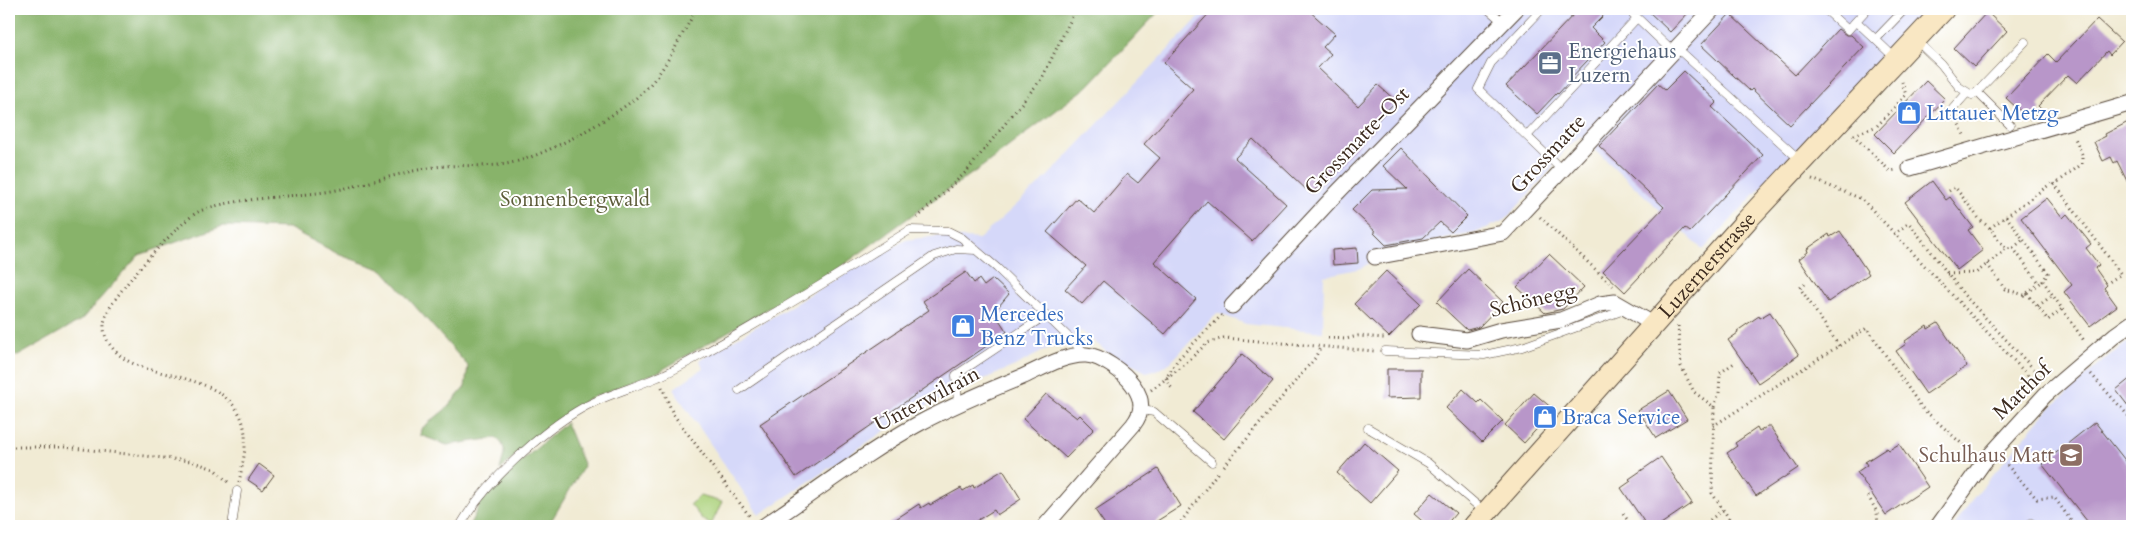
<svg xmlns="http://www.w3.org/2000/svg" width="2141" height="535" font-family="Cardo,serif">
<rect width="100%" height="100%" fill="#fff"/>
<filter id="ink" filterUnits="userSpaceOnUse"><feTurbulence type="fractalNoise" baseFrequency=".02" numOctaves="2"/><feDisplacementMap in="SourceGraphic" scale="10" xChannelSelector="R" yChannelSelector="G"/><feConvolveMatrix kernelMatrix="1 2 1 2 8 2 1 2 1" color-interpolation-filters="sRGB"/></filter>
<filter id="wash" filterUnits="userSpaceOnUse"><feTurbulence type="fractalNoise" baseFrequency=".0096" numOctaves="4" result="noise"/><feDisplacementMap in="SourceGraphic" scale="20" xChannelSelector="R" yChannelSelector="G"/><feGaussianBlur stdDeviation="1.12" result="paint"/><feColorMatrix in="noise" values="0 0 0 0 0 0 0 0 0 0 0 0 0 0 0 0 0 1.4 0 .05"/><feComposite in="paint" operator="in"/></filter>
<g filter="url(#wash)">
<rect width="100%" height="100%" fill="#f1ebd4"/>
<!-- built -->
<path fill="#d5d8f9" d="M 1207,9 L 1927,9 L 1703,250 L 1580,136 L 1565,150 L 1550,171 L 1505,220 L 1475,233 L 1384,251 L 1362,268 L 1324,276 L 1323,332 L 1246,324 L 1217,313 L 1171,362 L 1156,371 L 1146,372 L 1131,364 L 1118,361 L 1081,331 L 1015,366 L 958,390 L 907,416 L 759,515 L 673,389 L 703,368 L 700,360 L 858,266 L 906,240 L 938,236 L 979,239 L 1048,176 Z
M 2132,339 L 2132,526 L 1954,526 L 1974,497 L 2045,413 L 2106,358 Z"/>
<!-- green -->
<path fill="#abd17a" stroke="#737e4c" d="M 700,496 L 722,502 L 711,525 L 701,518 L 690,504 Z"/>
<!-- forest -->
<path fill="#88b36a" stroke="#626e44" d="M 9,9 L 1161,9 L 1087,87 L 983,166 L 926,205 L 842,266 L 660,371 L 586,400 L 539,434 L 500,470 C 503,456 509,447 496,438 L 447,445 L 420,435 L 421,429 L 447,408 L 465,387 L 468,366 L 383,270 L 340,255 L 289,228 L 223,226 L 139,255 L 81,320 L 18,356 L 9,355 Z
M 566,423 L 584,466 L 548,526 L 469,526 L 481,502 L 510,471 Z"/>
<g id="blocks">
<!-- building -->
<path fill="#b896c9" d="M 1213,9 L 1307,9 L 1335,34 L 1323,47 L 1331,54 L 1318,68 L 1358,106 L 1378,85 L 1396,101 L 1376,122 L 1378,124 L 1311,194 L 1253,139 L 1235,158 L 1286,204 L 1252,241 L 1207,201 L 1154,262 L 1196,299 L 1165,334 L 1103,281 L 1082,304 L 1065,289 L 1086,266 L 1047,232 L 1077,198 L 1094,213 L 1127,174 L 1138,183 L 1160,158 L 1144,144 L 1193,89 L 1164,63 Z
M 1582,9 L 1610,9 L 1591,28 L 1605,42 L 1569,80 L 1570,81 L 1558,94 L 1557,93 L 1537,114 L 1506,86 L 1575,13 L 1576,15 Z
M 1646,9 L 1692,9 L 1670,32 Z
M 1987,12 L 2007,31 L 1974,67 L 1954,48 Z
M 1730,14 L 1795,75 L 1838,29 L 1846,35 L 1851,35 L 1864,47 L 1790,125 L 1752,89 L 1750,91 L 1701,45 Z
M 2097,19 L 2122,42 L 2110,55 L 2107,51 L 2077,83 L 2068,75 L 2038,106 L 2041,109 L 2030,120 L 2006,98 L 2048,54 L 2056,62 Z
M 1684,71 L 1717,102 L 1712,107 L 1763,155 L 1690,232 L 1685,228 L 1625,292 L 1603,271 L 1664,207 L 1599,146 L 1658,84 L 1665,90 Z
M 1926,81 L 1945,99 L 1894,153 L 1875,134 Z
M 2132,120 L 2132,191 L 2117,161 L 2114,163 L 2111,157 L 2103,161 L 2094,142 L 2106,136 L 2105,134 Z
M 1401,148 L 1467,216 L 1451,232 L 1440,222 L 1423,238 L 1386,245 L 1373,232 L 1376,232 L 1352,210 L 1372,190 L 1407,189 L 1383,166 Z
M 1932,181 L 1946,200 L 1950,197 L 1973,227 L 1968,230 L 1983,250 L 1957,270 L 1905,202 Z
M 2047,198 L 2063,218 L 2067,214 L 2091,244 L 2086,248 L 2099,265 L 2095,268 L 2107,285 L 2104,288 L 2117,306 L 2090,326 L 2064,292 L 2072,285 L 2021,218 Z
M 1840,231 L 1869,274 L 1828,302 L 1799,259 L 1808,252 L 1807,249 L 1829,234 L 1830,237 Z
M 1357,248 L 1358,263 L 1333,265 L 1332,250 Z
M 1549,254 L 1584,287 L 1563,309 L 1545,313 L 1517,287 Z
M 1468,269 L 1503,302 L 1479,327 L 1467,330 L 1437,302 Z
M 1386,271 L 1421,304 L 1389,337 L 1354,304 Z
M 966,272 L 974,283 L 979,279 L 984,286 L 993,279 L 1009,294 L 994,312 L 1007,332 L 796,477 L 760,424 L 929,310 L 923,301 Z
M 1770,312 L 1799,355 L 1758,383 L 1728,340 L 1738,333 L 1737,331 L 1759,316 L 1760,318 Z
M 1938,323 L 1967,366 L 1926,394 L 1896,351 L 1906,344 L 1905,341 L 1927,326 L 1928,329 Z
M 1242,354 L 1273,381 L 1224,439 L 1193,412 Z
M 1387,369 L 1421,369 L 1421,397 L 1387,398 Z
M 2132,377 L 2132,411 L 2116,390 Z
M 1463,389 L 1478,403 L 1481,400 L 1503,421 L 1482,442 L 1446,408 Z
M 1669,391 L 1687,419 L 1656,438 L 1638,410 Z
M 1534,393 L 1554,410 L 1524,443 L 1505,425 Z
M 1046,394 L 1077,418 L 1080,415 L 1094,429 L 1066,458 L 1023,419 Z
M 2095,422 L 2132,469 L 2132,526 L 2091,526 L 2042,464 Z
M 1769,425 L 1798,468 L 1756,496 L 1727,453 L 1737,446 L 1735,443 L 1757,428 L 1759,432 Z
M 1364,442 L 1398,471 L 1370,503 L 1337,473 Z
M 1899,444 L 1928,487 L 1886,515 L 1857,472 L 1867,465 L 1865,462 L 1887,448 L 1889,450 Z
M 1661,457 L 1692,503 L 1658,526 L 1647,526 L 1621,488 L 1631,481 L 1629,479 Z
M 259,464 L 274,475 L 263,490 L 248,480 Z
M 1158,469 L 1181,506 L 1149,526 L 1106,526 L 1095,510 Z
M 1003,470 L 1021,499 L 997,515 L 994,510 L 968,526 L 885,526 L 919,504 L 921,508 L 929,503 L 930,505 L 961,488 L 963,491 L 973,485 L 974,488 Z
M 1432,493 L 1456,513 L 1445,526 L 1428,526 L 1414,514 Z"/>
</g>
</g>
<g filter="url(#ink)">
<use href="#blocks" fill-opacity="0" stroke="#564739" stroke-width="1"/>
<g fill="none" stroke-linecap="round" stroke-linejoin="round">
<defs>
<path id="service" d="M 1488,9 L 1503,22
M 1542,9 L 1491,63 L 1478,89 L 1562,170
M 1628,9 L 1673,52
M 1825,9 L 1848,30 L 1856,21
M 1867,9 L 1856,21 L 1895,58
M 1876,39 L 1905,9
M 1917,41 L 1941,64 L 1959,87 L 1972,95 L 1977,92 L 2025,42
M 1677,48 L 1800,160
M 1977,92 L 2010,125
M 1949,113 L 1967,93
M 1527,136 L 1637,18
M 1385,351 L 1484,355 L 1522,347 L 1627,309
M 739,390 L 934,256 L 956,249 L 976,250
M 958,404 L 956,375 L 1046,315
M 1142,410 L 1154,412 L 1212,462
M 1368,428 L 1428,463 L 1485,512
M 232,526 L 237,491
M 460,526 C 484,484 541,431 584,407 C 608,394 633,388 658,377 C 675,370 692,360 708,351 C 777,313 843,271 910,230 L 948,231 L 962,238 L 997,268 L 1086,354
M 2027,526 L 2031,523"/>
<path id="minor" d="M 1910,168 L 2132,103
M 1375,257 L 1503,233 L 1713,9
M 1232,306 L 1336,194 L 1516,9
M 1419,334 L 1467,340 L 1501,330 L 1561,320 L 1600,304 L 1615,302 L 1653,324
M 764,526 C 815,492 865,453 918,424 C 952,406 987,391 1022,377 C 1040,369 1065,354 1086,355 C 1101,356 1124,372 1133,385 C 1143,399 1144,411 1133,425 L 1045,526
M 1938,526 L 1983,463 L 2045,395 L 2115,335 L 2132,323"/>
<g id="secondary">
<path id="s1" d="M 1474,526 L 1747,220 L 1944,9"/>
</g>
</defs>
<!-- service casing -->
<use href="#service" stroke="#564739" stroke-width="9"/>
<!-- minor casing -->
<use href="#minor" stroke="#564739" stroke-width="17"/>
<!-- secondary casing -->
<use href="#secondary" stroke="#564739" stroke-width="23"/>
<!-- path -->
<path stroke="#564739" stroke-width="3" stroke-dasharray="1 4" stroke-linecap="butt" d="M 1957,120 L 1965,137
M 1853,135 L 1890,171 L 1897,170
M 1854,135 L 1877,126 L 1906,95 L 1902,82
M 1812,179 L 1862,199 L 2035,383
M 2054,185 L 2082,164 L 2082,154 L 2074,136
M 1949,191 L 1955,187 L 1980,220 L 1990,228 L 2006,249
M 2006,216 L 2048,273 L 2043,281 L 2085,342
M 1540,217 L 1613,286
M 917,218 L 967,171 L 1042,78 L 1076,9
M 1990,228 L 2053,182 L 2121,274 L 2109,282
M 1894,234 L 1909,223 L 1965,296 L 2043,379
M 2013,248 L 2040,284
M 1987,264 L 2005,289 L 2024,295 L 2043,281
M 1947,274 L 1976,273 L 2006,249 L 2013,248 L 2024,239
M 1805,284 L 1800,288 L 1839,346
M 2027,293 L 2048,320 L 2062,309
M 2038,306 L 2053,295
M 1678,326 L 1681,366 L 1694,392 L 1714,407 L 1712,493 L 1734,526
M 1328,338 L 1346,339 L 1358,336 L 1384,338
M 2091,374 L 2132,420
M 1168,375 L 1178,359 L 1222,315
M 1166,378 L 1169,385 L 1174,390
M 662,387 L 673,414 L 751,518
M 1151,390 L 1184,365 L 1207,343 L 1224,338 L 1374,351
M 1714,407 L 1719,393 L 1720,373 L 1734,363
M 1713,426 L 1867,328 L 1922,408 L 1972,453
M 9,447 L 64,447 L 191,461 L 214,469 L 229,483
M 2007,465 L 2037,499 L 2054,497 L 2075,526
M 1224,466 L 1315,358 L 1321,346
M 239,482 C 243,462 249,440 242,420 C 227,380 172,378 139,366 C 119,359 97,339 106,316 C 113,294 178,223 198,212 C 225,199 285,197 317,193 C 355,189 391,174 429,168 C 455,163 481,168 506,164 C 544,157 599,125 631,102 C 663,79 677,41 697,9
M 1868,496 L 1877,512 L 1878,526
M 1623,514 L 1632,526
M 1178,526 L 1218,472
M 1702,526 L 1723,510"/>
<!-- service -->
<use href="#service" stroke="#fff" stroke-width="8"/>
<!-- minor -->
<use href="#minor" stroke="#fff" stroke-width="15"/>
<!-- secondary -->
<use href="#secondary" stroke="#f9e7c3" stroke-width="21"/>
</g>
</g>
<!-- icons -->
<defs>
<symbol id="office-square" viewBox="-11 -11 22 22"><rect x="-9" y="-9" width="18" height="18" rx="4" fill="#5c6f8a" stroke="#fff"/><path d="M-6-3h4V-5.5h4V-3h4V5H-6ZM-1-4.5V-3h2v-1.5ZM-6 0V1H6V0Z" fill="#fff"/></symbol>
<symbol id="shop-square" viewBox="-11 -11 22 22"><rect x="-9" y="-9" width="18" height="18" rx="4" fill="#3f7fe0" stroke="#fff"/><path d="M-5-2.5h2.3a2.7 3.5 0 0 1 5.4 0H5L5.5 6h-11ZM-1.5-2.5h3a1.5 2.3 0 0 0-3 0Z" fill="#fff"/></symbol>
<symbol id="school-square" viewBox="-11 -11 22 22"><rect x="-9" y="-9" width="18" height="18" rx="4" fill="#8d6e63" stroke="#fff"/><path d="M0-5L7-2L0 1L-7-2ZM-4 1L0 2.5L4 1V4Q0 6-4 4Z" fill="#fff"/></symbol>
</defs>
<g fill-rule="evenodd">
<use href="#office-square" x="1536" y="49" width="28" height="28"/>
<use href="#shop-square" x="1895" y="99" width="28" height="28"/>
<use href="#shop-square" x="949" y="312" width="28" height="28"/>
<use href="#shop-square" x="1531" y="403" width="28" height="28"/>
<use href="#school-square" x="2057" y="441" width="28" height="28"/>
</g>
<g text-anchor="middle" dominant-baseline="central" stroke-width="4" stroke-linejoin="round" paint-order="stroke">
<!-- service labels -->
<g font-size="21" fill="#4e5e75" stroke="#fff" text-anchor="start">
<text x="1568" y="51">Energiehaus<tspan x="1568" dy="24">Luzern</tspan></text>
</g>
<!-- shop labels -->
<g font-size="21" fill="#366cbe" stroke="#fff" text-anchor="start">
<text x="1926" y="113">Littauer Metzg</text>
<text x="980" y="314">Mercedes<tspan x="980" dy="24">Benz Trucks</tspan></text>
<text x="1562" y="417">Braca Service</text>
</g>
<!-- street labels -->
<g font-size="21" fill="#3b2a1e" stroke="#fff">
<text transform="translate(1357 141) rotate(-46)">Grossmatte-Ost</text>
<text transform="translate(1548 154) rotate(-47)">Grossmatte</text>
<text stroke="none"><textPath href="#s1" startOffset="350">Luzernerstrasse</textPath></text>
<text transform="translate(1533 300) rotate(-14)">Schönegg</text>
<text transform="translate(2022 391) rotate(-45)">Matthof</text>
<text transform="translate(927 399) rotate(-28)">Unterwilrain</text>
</g>
<!-- park labels -->
<g font-size="21" fill="#5d5c3a" stroke="#fff">
<text x="575" y="199">Sonnenbergwald</text>
</g>
<!-- education labels -->
<g font-size="21" fill="#785e54" stroke="#fff" text-anchor="end">
<text x="2054" y="455">Schulhaus Matt</text>
</g>
</g>
<!-- margin -->
<rect width="2141" height="535" fill="none" stroke="#fff" stroke-width="30"/>
</svg>
